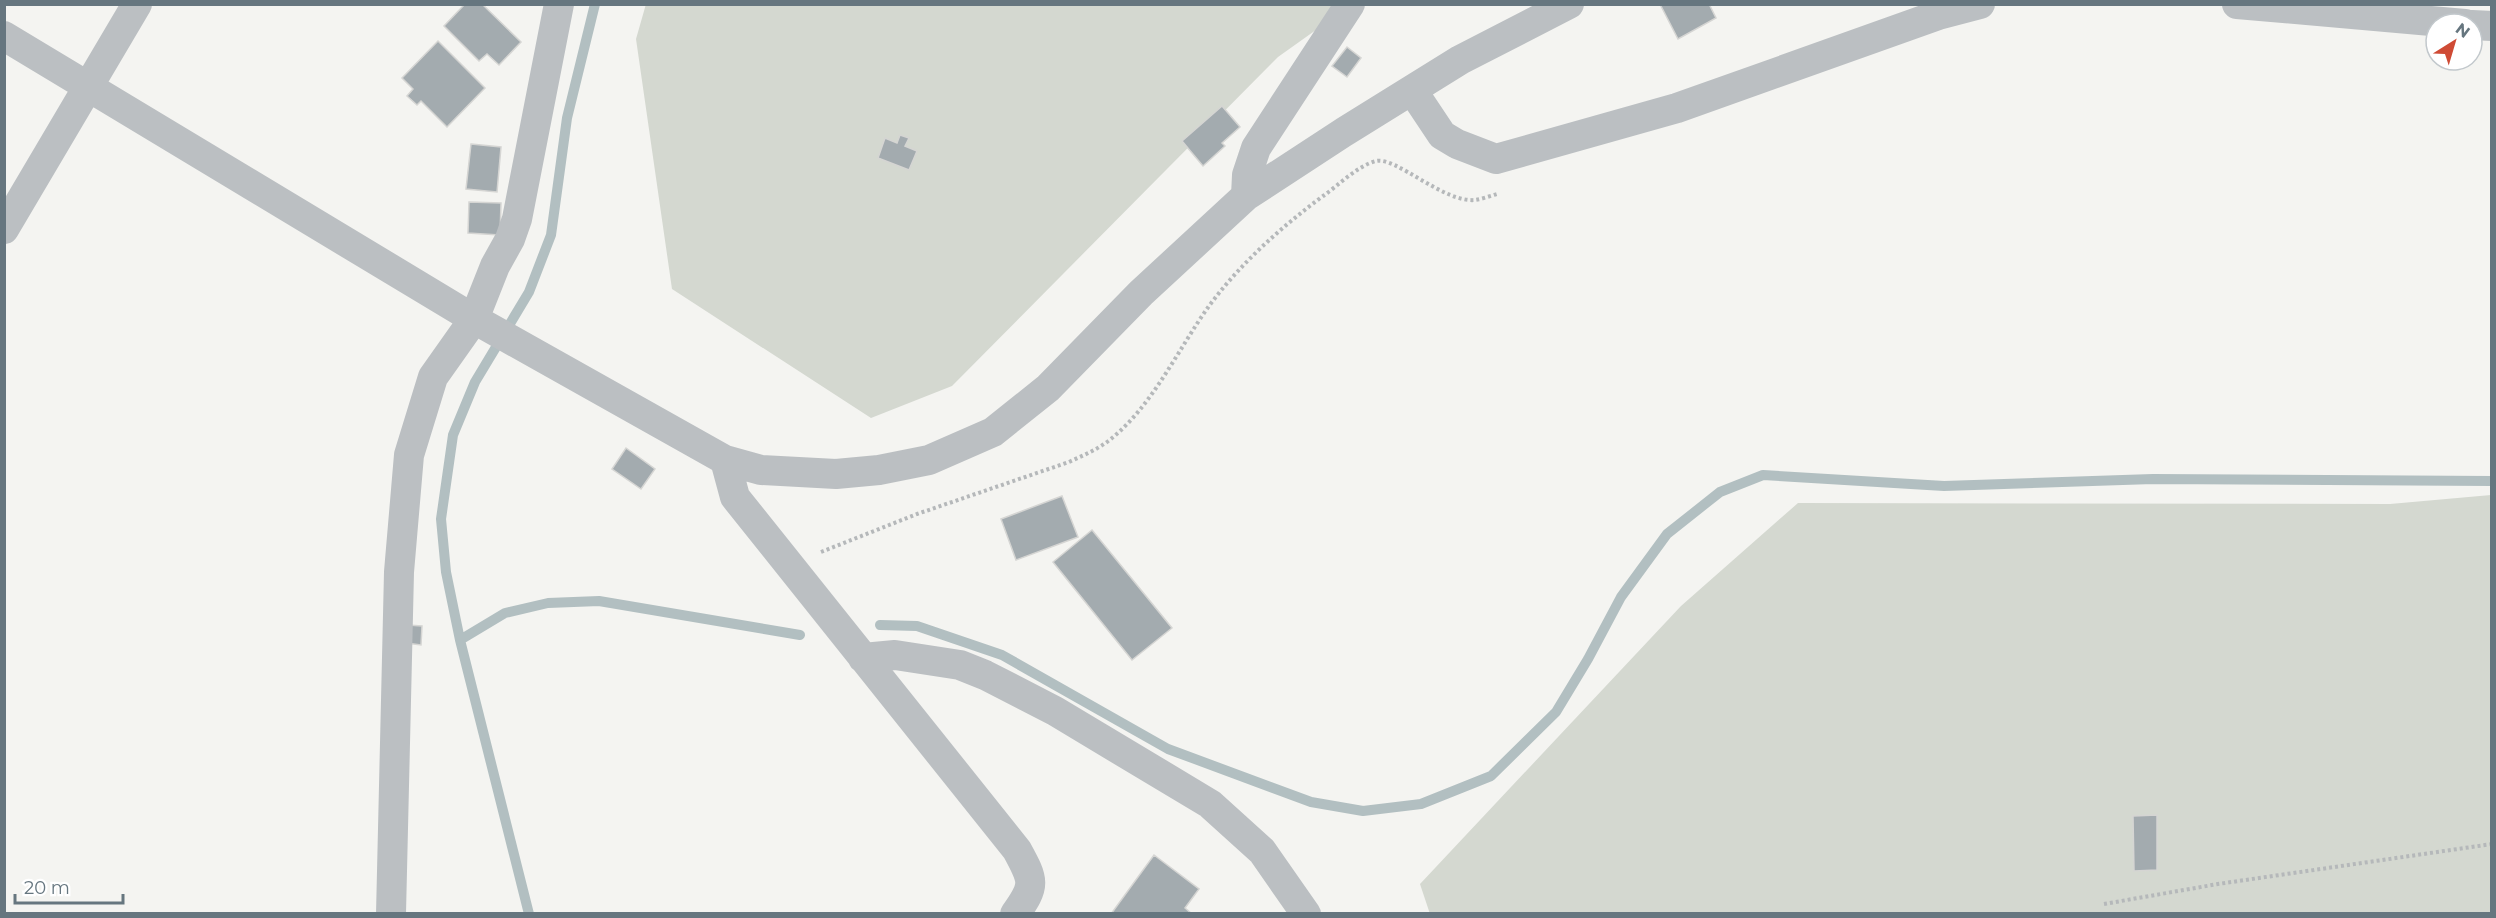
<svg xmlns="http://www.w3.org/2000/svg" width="2496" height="918" font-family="Montserrat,sans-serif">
<rect width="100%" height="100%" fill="#f4f4f1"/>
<!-- green -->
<path fill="#d4d8d0" d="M 646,4 L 1351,5 L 1278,57 L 952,386 L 871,418 L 672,289 L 636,39 Z
M 2491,495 L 2491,913 L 1430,914 L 1420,884 L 1681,606 L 1798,503 L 2390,504 Z"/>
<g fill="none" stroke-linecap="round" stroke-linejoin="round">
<!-- stream -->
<path stroke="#b2bfc1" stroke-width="10" d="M 880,625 L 917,626 L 1002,655 L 1168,749 L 1311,802 L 1363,811 L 1421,804 L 1491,776 L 1556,712 L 1588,659 L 1621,597 L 1667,534 L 1720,492 L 1763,475 L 1944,486 L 2153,479 L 2492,481
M 460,640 L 446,572 L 441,519 L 453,435 L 475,382 L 529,292 L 551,235 L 567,118 L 595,4
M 529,914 L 460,640 L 505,613 L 548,603 L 599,601 L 800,635"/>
</g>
<!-- building -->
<path fill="#a3abaf" stroke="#d5d5d3" stroke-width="1.5" d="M 465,4 L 482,4 L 521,42 L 499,65 L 487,54 L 479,61 L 444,26 Z
M 1660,4 L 1709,4 L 1716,18 L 1678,39 Z
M 438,41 L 485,88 L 447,127 L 421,101 L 417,105 L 407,96 L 413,89 L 402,78 Z
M 1347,47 L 1361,58 L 1347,77 L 1332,66 Z
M 1222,106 L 1240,127 L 1222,143 L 1225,146 L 1203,166 L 1182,141 Z
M 900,135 L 909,138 L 905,146 L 917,151 L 909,170 L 878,158 L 885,138 L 897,143 Z
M 471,144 L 501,147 L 497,192 L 466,189 Z
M 469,202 L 501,203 L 500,235 L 468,233 Z
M 626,448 L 655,469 L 641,489 L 612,469 Z
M 1062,496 L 1078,537 L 1016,560 L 1001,519 Z
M 1092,530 L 1172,628 L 1132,660 L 1053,562 Z
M 407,625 L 422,626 L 421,645 L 406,643 Z
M 2157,815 L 2157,870 L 2134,871 L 2133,816 Z
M 1154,855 L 1199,889 L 1185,908 L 1192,914 L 1111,914 Z"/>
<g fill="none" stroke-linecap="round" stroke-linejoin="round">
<!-- path -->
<path stroke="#b5b8ba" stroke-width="4" stroke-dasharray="3 3" stroke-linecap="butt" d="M 821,552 L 917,514 L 1069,462 C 1084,455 1099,449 1112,438 C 1152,406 1179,348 1209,306 C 1240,264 1280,228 1323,196 C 1339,185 1357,166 1376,161 C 1395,156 1444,203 1475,200 C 1482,199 1490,196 1497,194
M 2104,904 L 2218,884 L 2492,844"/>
<!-- street -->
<path stroke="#bbbfc2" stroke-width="30" d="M 2237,4 L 2465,24
M 2472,25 L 2492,26
M 4,36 L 474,319 L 725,460 L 761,470 L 836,474 L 879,470 L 929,460 L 993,432 L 1048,388 L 1141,293 L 1246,196 L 1344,132 L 1460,60 L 1569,4
M 1412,90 L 1442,135 L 1457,144 L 1496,159 L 1677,108 L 1938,15 L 1980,4
M 1246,196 L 1247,175 L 1256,148 L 1350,4
M 4,229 L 137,4
M 725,460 L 735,497 L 1017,850 C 1034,881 1036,885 1015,914
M 863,658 L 895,655 L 960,665 L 985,675 L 1055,711 L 1210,804 L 1262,851 L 1306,914
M 391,914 L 399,572 L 409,455 L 433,377 L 474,319 L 495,266 L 510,239 L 517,219 L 559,4"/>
</g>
<!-- border -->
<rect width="2496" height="918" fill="none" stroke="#66767f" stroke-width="12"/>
<!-- north arrow -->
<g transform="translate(2454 42) rotate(37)"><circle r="28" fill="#ffffff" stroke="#c2c8cc" stroke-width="1.5"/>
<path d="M0-4.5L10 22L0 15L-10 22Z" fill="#cf4b35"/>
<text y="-9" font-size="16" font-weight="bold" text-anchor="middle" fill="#66767f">N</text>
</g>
<!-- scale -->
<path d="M15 894v9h108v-9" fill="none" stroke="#66767f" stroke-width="3"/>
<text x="24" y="894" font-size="18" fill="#66767f" stroke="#ffffff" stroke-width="4.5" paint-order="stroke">20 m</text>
</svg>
